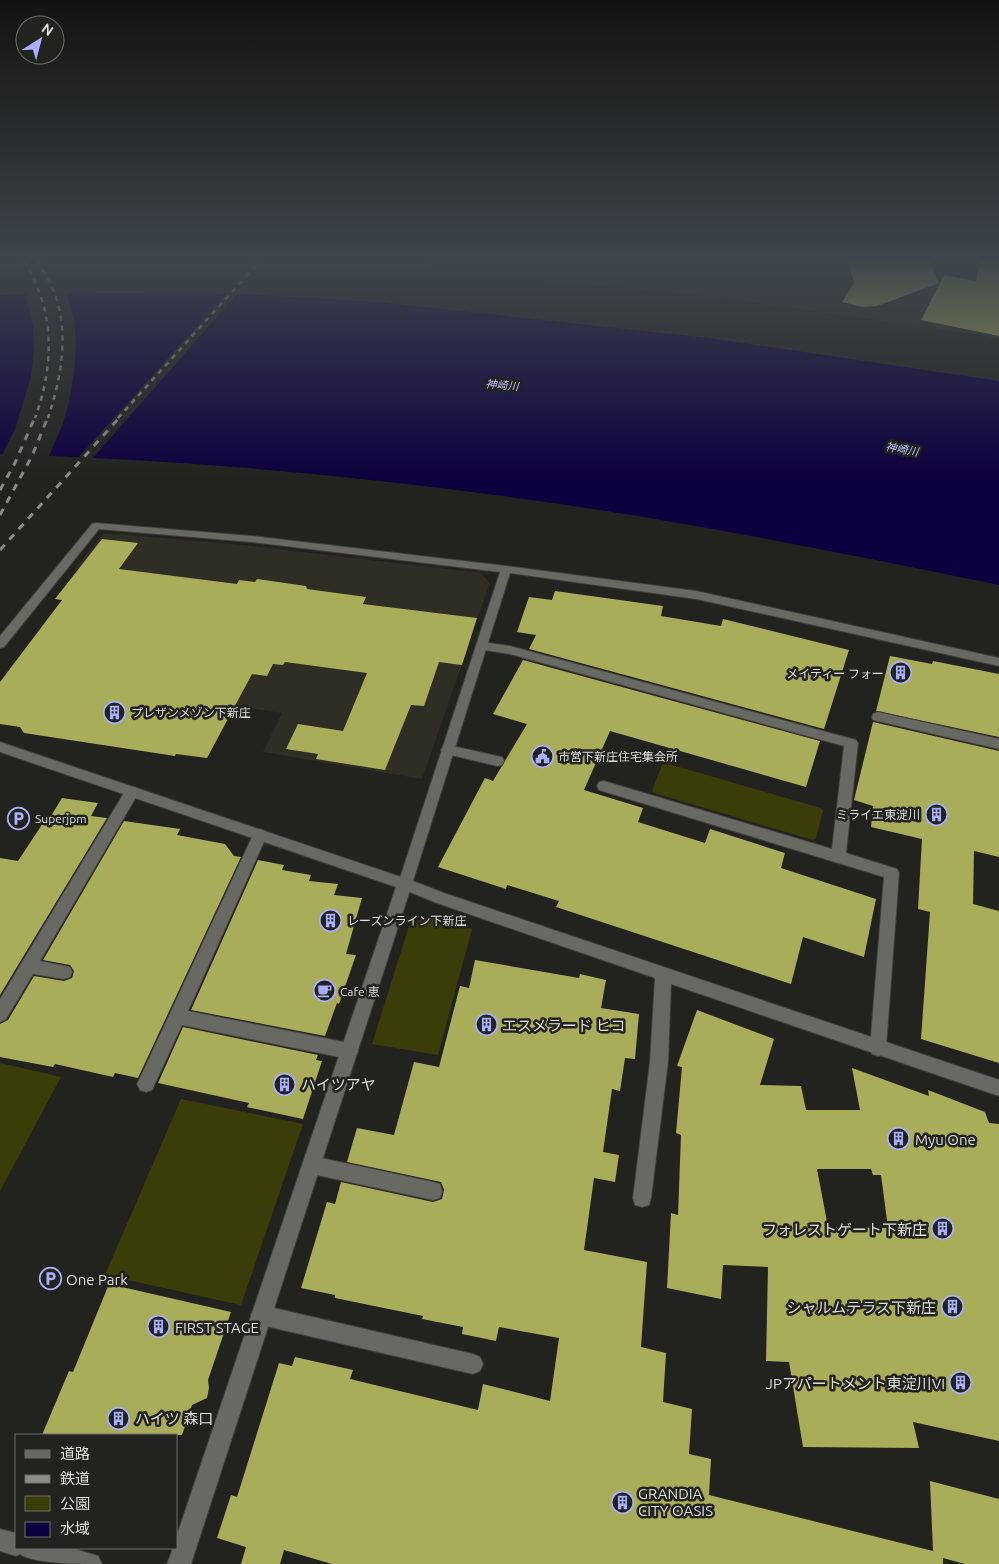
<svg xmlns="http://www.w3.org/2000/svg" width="999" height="1564" font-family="Ubuntu,'Noto Sans JP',sans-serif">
<rect width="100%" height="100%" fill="#22231e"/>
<!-- built -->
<path fill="#2e2e24" d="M 426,261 L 999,261 L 999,338 L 717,297 L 519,278 L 443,274 L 443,272 L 428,272 Z
M 104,533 L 244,545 L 481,573 L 490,583 L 422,779 L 263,752 L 282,713 L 210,702 L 141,578 L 75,569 Z"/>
<!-- green -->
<path fill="#3b3d08" d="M 665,763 L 821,808 L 823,811 L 816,838 L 813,840 L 654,793 L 652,791 L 662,765 Z
M 431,915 L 472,929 L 438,1055 L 372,1044 L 409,926 Z
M 0,1063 L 61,1077 L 0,1191 Z
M 181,1099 L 303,1124 L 241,1305 L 105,1275 Z"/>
<!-- water -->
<path fill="#0d003e" d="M 111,293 L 240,294 L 378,302 L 709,338 L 999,381 L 999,585 C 860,557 721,528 580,507 C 388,478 194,460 0,454 L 0,295 Z"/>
<!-- pier -->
<path fill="#22231e" d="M 66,291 L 74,319 L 76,343 L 74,372 L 69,402 L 62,426 L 48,458 L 1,457 L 15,429 L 31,377 L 34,349 L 33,326 L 25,292 Z
M 229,291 L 240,291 L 91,460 L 77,459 Z"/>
<!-- building -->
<path fill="#a9ad5a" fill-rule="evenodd" d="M 848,261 L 930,261 L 939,283 L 877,306 L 863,307 L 842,302 L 854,283 Z
M 981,261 L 999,261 L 999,336 L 921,320 L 944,275 L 976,281 Z
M 102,539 L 138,543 L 119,569 L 237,584 L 239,580 L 255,582 L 257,579 L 306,586 L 307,589 L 366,597 L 363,604 L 477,618 L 462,665 L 439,662 L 424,706 L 411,705 L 385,770 L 316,759 L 318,754 L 286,749 L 298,724 L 343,731 L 367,673 L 285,662 L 283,665 L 273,664 L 267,676 L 252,674 L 207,758 L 176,754 L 175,756 L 24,733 L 20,727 L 0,724 L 0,682 L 62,600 L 55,599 Z
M 555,591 L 663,606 L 661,616 L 721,626 L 723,619 L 849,650 L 824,729 L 529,649 L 536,635 L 517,632 L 529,597 L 552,600 Z
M 890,656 L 932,664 L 933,661 L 999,674 L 999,737 L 876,711 Z
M 523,660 L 820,741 L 806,787 L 610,731 L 584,790 L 643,808 L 638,822 L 705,843 L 710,829 L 785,853 L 781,868 L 876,899 L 864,957 L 803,937 L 791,984 L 556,907 L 559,901 L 507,885 L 506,889 L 438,867 L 485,778 L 493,781 L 527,724 L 493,714 Z
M 873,722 L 999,751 L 999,857 L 974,851 L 973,904 L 999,911 L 999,1063 L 921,1039 L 930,912 L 918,909 L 922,839 L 871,827 L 873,806 L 854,800 Z
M 62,798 L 98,803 L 91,816 L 107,818 L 0,995 L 0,858 L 18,861 L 45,820 L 48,821 Z
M 124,821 L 180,829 L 177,835 L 225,844 L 234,856 L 241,857 L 138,1078 L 115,1073 L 113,1077 L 55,1064 L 53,1067 L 0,1057 L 0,1024 L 8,1020 L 34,976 L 64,981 L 72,978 L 74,971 L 70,965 L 43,960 Z
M 258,860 L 284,865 L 282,870 L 311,875 L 309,881 L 338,884 L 334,895 L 362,898 L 346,954 L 356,955 L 339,1004 L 337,1003 L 325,1036 L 191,1010 Z
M 475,960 L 579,978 L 580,974 L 606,980 L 601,1008 L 639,1014 L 635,1059 L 625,1058 L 620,1091 L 612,1089 L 603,1152 L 619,1155 L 615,1182 L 594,1178 L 584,1250 L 647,1262 L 641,1347 L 666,1353 L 663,1402 L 692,1409 L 689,1454 L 711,1459 L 709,1495 L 933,1551 L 930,1481 L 999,1499 L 999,1564 L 965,1564 L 943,1558 L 943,1564 L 332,1564 L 284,1550 L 280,1564 L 241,1564 L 246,1547 L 217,1538 L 231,1495 L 237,1497 L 279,1363 L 292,1366 L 295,1357 L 353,1370 L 350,1379 L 478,1410 L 483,1384 L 550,1401 L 559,1338 L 499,1327 L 496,1341 L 462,1334 L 463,1327 L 422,1319 L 423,1316 L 335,1298 L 335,1295 L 301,1288 L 327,1202 L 335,1204 L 341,1182 L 433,1202 L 442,1199 L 444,1190 L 441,1182 L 347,1162 L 357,1128 L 394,1135 L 414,1062 L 439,1067 L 460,986 L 469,988 Z
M 697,1010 L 774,1039 L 760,1085 L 801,1086 L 806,1110 L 860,1110 L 852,1068 L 929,1096 L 928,1090 L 985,1112 L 989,1123 L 999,1124 L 999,1441 L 913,1422 L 919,1448 L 803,1447 L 789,1362 L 766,1361 L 768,1267 L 723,1265 L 721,1299 L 667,1288 L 671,1213 L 678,1215 L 681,1135 L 676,1133 L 682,1067 L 677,1066 ZM 817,1169 L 871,1169 L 873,1175 L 881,1175 L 888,1228 L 828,1227 Z
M 183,1027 L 318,1055 L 316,1060 L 322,1061 L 303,1119 L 247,1107 L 249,1103 L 158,1083 Z
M 109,1284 L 231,1312 L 208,1380 L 209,1388 L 207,1398 L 192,1405 L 182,1435 L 42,1435 L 69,1371 L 73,1372 Z"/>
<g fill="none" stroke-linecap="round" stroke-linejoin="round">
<defs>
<path id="service" d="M 482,642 L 510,646 L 856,740 L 858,743 L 846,853 L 897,869 L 899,873 L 886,1048 L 884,1054 L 878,1056 L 872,1054 L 870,1048 L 884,877 L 599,790 L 597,786 L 599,782 L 604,781 L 832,849 L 844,746 L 510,654 L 478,649 L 476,646 Z
M 878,712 L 999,739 L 999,749 L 873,720 L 872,717 L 873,714 Z
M 448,745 L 497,756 L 502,757 L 504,761 L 502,765 L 497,766 L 443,753 L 441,750 L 443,747 Z"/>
<path id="minor" d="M 96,523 L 251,536 L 506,566 L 696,591 L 999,658 L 999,666 L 696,599 L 510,573 L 413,881 L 444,893 L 999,1080 L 999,1096 L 671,984 L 668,1062 L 651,1198 L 649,1205 L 642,1207 L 635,1205 L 633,1198 L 650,1062 L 655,978 L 434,902 L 400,888 L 398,884 L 500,572 L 251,542 L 99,529 L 4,647 L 0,648 L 0,636 L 92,524 Z
M 132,787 L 137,788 L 139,792 L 40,961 L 70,967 L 72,972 L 70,977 L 64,979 L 33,974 L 6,1019 L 0,1022 L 0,999 L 127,788 Z
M 260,829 L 265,831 L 267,835 L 188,1011 L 349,1043 L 355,1045 L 358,1051 L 355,1057 L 349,1059 L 182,1025 L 152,1090 L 146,1092 L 140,1090 L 137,1084 L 140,1078 L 253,835 L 255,831 Z
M 312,1156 L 433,1182 L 440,1184 L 442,1191 L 440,1198 L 433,1200 L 312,1174 L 305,1172 L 303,1165 L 305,1158 Z
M 261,1305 L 473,1354 L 480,1357 L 483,1364 L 480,1371 L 473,1374 L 261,1325 L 254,1322 L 251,1315 L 254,1308 Z"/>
<path id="tertiary" d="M 0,742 L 410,880 L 412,884 L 191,1564 L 167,1564 L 173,1548 L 176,1548 L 176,1538 L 396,887 L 0,752 Z
M 0,1529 L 16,1533 L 16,1548 L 72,1548 L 98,1556 L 102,1564 C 82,1564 33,1564 20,1554 L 16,1556 L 0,1551 Z"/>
</defs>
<!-- service casing -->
<use href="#service" stroke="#3e3e3b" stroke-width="2"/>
<!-- minor casing -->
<use href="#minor" stroke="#3e3e3b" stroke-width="2"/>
<!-- tertiary casing -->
<use href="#tertiary" stroke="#3e3e3b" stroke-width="2"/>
<!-- service -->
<use href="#service" fill="#686963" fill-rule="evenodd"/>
<!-- minor -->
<use href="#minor" fill="#686963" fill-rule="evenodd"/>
<!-- tertiary -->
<use href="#tertiary" fill="#686963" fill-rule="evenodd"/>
<!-- rail-far1 -->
<path stroke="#8b8b87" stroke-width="2.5" stroke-dasharray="5 5" stroke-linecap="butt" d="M 24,261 C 29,270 35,279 38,289 C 55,330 50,378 35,418
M 37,261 C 43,271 50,281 54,292 C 70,333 61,378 48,418
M 118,418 L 260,261"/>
<!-- rail -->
<path stroke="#8b8b87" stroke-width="3" stroke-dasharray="7 7" stroke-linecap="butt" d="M 0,490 L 15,463 L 35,417
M 0,515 L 32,456 L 48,417
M 0,550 L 120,417"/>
</g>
<!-- sky -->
<linearGradient id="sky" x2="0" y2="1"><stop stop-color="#131310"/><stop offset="0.54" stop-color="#3e454c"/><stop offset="1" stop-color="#3e454c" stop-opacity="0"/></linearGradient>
<rect width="999" height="480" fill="url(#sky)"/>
<!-- icons -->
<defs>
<symbol id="building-ring" viewBox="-11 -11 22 22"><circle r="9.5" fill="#22231e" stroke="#a8b0fc" stroke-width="1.5"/><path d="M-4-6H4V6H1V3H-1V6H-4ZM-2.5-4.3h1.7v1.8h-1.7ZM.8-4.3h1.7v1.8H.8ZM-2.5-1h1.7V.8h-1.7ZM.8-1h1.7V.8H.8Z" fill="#a8b0fc"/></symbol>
<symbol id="civic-ring" viewBox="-11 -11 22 22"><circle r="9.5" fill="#22231e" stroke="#a8b0fc" stroke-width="1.5"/><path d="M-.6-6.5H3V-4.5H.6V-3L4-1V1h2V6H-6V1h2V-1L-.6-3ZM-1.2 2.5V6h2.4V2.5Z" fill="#a8b0fc"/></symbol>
<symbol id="parking-ring" viewBox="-11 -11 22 22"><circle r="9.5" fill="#22231e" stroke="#a8b0fc" stroke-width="1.5"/><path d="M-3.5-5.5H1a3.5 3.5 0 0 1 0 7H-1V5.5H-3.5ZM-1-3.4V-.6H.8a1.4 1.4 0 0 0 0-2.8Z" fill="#a8b0fc"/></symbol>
<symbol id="cafe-ring" viewBox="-11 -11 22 22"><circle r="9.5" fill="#22231e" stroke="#a8b0fc" stroke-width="1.5"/><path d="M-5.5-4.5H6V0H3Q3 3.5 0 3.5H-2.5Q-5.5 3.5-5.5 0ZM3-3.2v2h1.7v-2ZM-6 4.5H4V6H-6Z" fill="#a8b0fc"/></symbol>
</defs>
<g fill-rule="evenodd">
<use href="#building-ring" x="888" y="660" width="25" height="25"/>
<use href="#building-ring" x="102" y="700" width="25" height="25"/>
<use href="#civic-ring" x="530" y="744" width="25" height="25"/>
<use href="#building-ring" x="924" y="802" width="25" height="25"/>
<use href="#parking-ring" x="6" y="806" width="25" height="25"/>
<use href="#building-ring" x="318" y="908" width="25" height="25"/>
<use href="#cafe-ring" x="312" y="978" width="25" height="25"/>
<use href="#building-ring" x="474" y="1012" width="25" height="25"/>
<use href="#building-ring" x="272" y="1072" width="25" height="25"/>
<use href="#building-ring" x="886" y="1126" width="25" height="25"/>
<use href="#building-ring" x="930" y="1216" width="25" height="25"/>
<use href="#parking-ring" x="38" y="1266" width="25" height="25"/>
<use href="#building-ring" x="940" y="1294" width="25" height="25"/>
<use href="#building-ring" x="146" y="1314" width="25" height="25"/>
<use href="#building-ring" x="948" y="1370" width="25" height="25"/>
<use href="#building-ring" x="106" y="1406" width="25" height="25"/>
<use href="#building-ring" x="610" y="1490" width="25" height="25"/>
</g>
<g text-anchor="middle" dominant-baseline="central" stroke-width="5" stroke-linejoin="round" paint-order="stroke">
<!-- far-water labels -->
<g font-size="11" font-style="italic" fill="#b8c0fa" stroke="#22231e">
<text transform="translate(502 385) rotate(5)">神崎川</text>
<text transform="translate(902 449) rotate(10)">神崎川</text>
</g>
<!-- poi labels -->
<g font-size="12" fill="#dededb" stroke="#22231e" text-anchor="start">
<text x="884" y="673" text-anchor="end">メイティー フォー</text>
<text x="131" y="712">プレザンメゾン下新庄</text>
<text x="558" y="756">市営下新庄住宅集会所</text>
<text x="920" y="814" text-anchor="end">ミライエ東淀川</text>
<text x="35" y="818">Superjpm</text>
<text x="347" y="920">レーズンライン下新庄</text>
<text x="340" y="991">Cafe 恵</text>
</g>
<!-- near-poi labels -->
<g font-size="15" fill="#dededb" stroke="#22231e" text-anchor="start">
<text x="502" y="1025">エスメラード ヒコ</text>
<text x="301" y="1084">ハイツアヤ</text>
<text x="915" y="1139">Myu One</text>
<text x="927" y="1229" text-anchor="end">フォレストゲート下新庄</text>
<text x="66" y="1279">One Park</text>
<text x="936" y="1307" text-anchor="end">シャルムテラス下新庄</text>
<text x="175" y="1327">FIRST STAGE</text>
<text x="945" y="1383" text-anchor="end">JPアパートメント東淀川VI</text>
<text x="135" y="1418">ハイツ 森口</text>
<text x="638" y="1493">GRANDIA<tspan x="638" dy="17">CITY OASIS</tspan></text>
</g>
</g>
<!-- legend -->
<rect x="15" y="1434" width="162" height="115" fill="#22231e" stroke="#6d6e6a"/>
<rect x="25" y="1450" width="25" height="8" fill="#686963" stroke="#6d6e6a"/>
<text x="60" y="1459" font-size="15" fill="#dededb">道路</text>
<rect x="25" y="1475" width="25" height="8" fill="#8b8b87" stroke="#6d6e6a"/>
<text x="60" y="1484" font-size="15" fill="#dededb">鉄道</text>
<rect x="25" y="1496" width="25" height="15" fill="#3b3d08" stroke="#6d6e6a"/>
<text x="60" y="1509" font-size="15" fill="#dededb">公園</text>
<rect x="25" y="1522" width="25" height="15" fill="#0d003e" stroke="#6d6e6a"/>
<text x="60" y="1534" font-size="15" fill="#dededb">水域</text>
<!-- north arrow -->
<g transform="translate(40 40) rotate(36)"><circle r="24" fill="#22231e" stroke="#6d6e6a"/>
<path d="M0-4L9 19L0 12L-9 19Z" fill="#a8b0fc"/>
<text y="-8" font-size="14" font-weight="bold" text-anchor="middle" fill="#dededb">N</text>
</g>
</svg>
